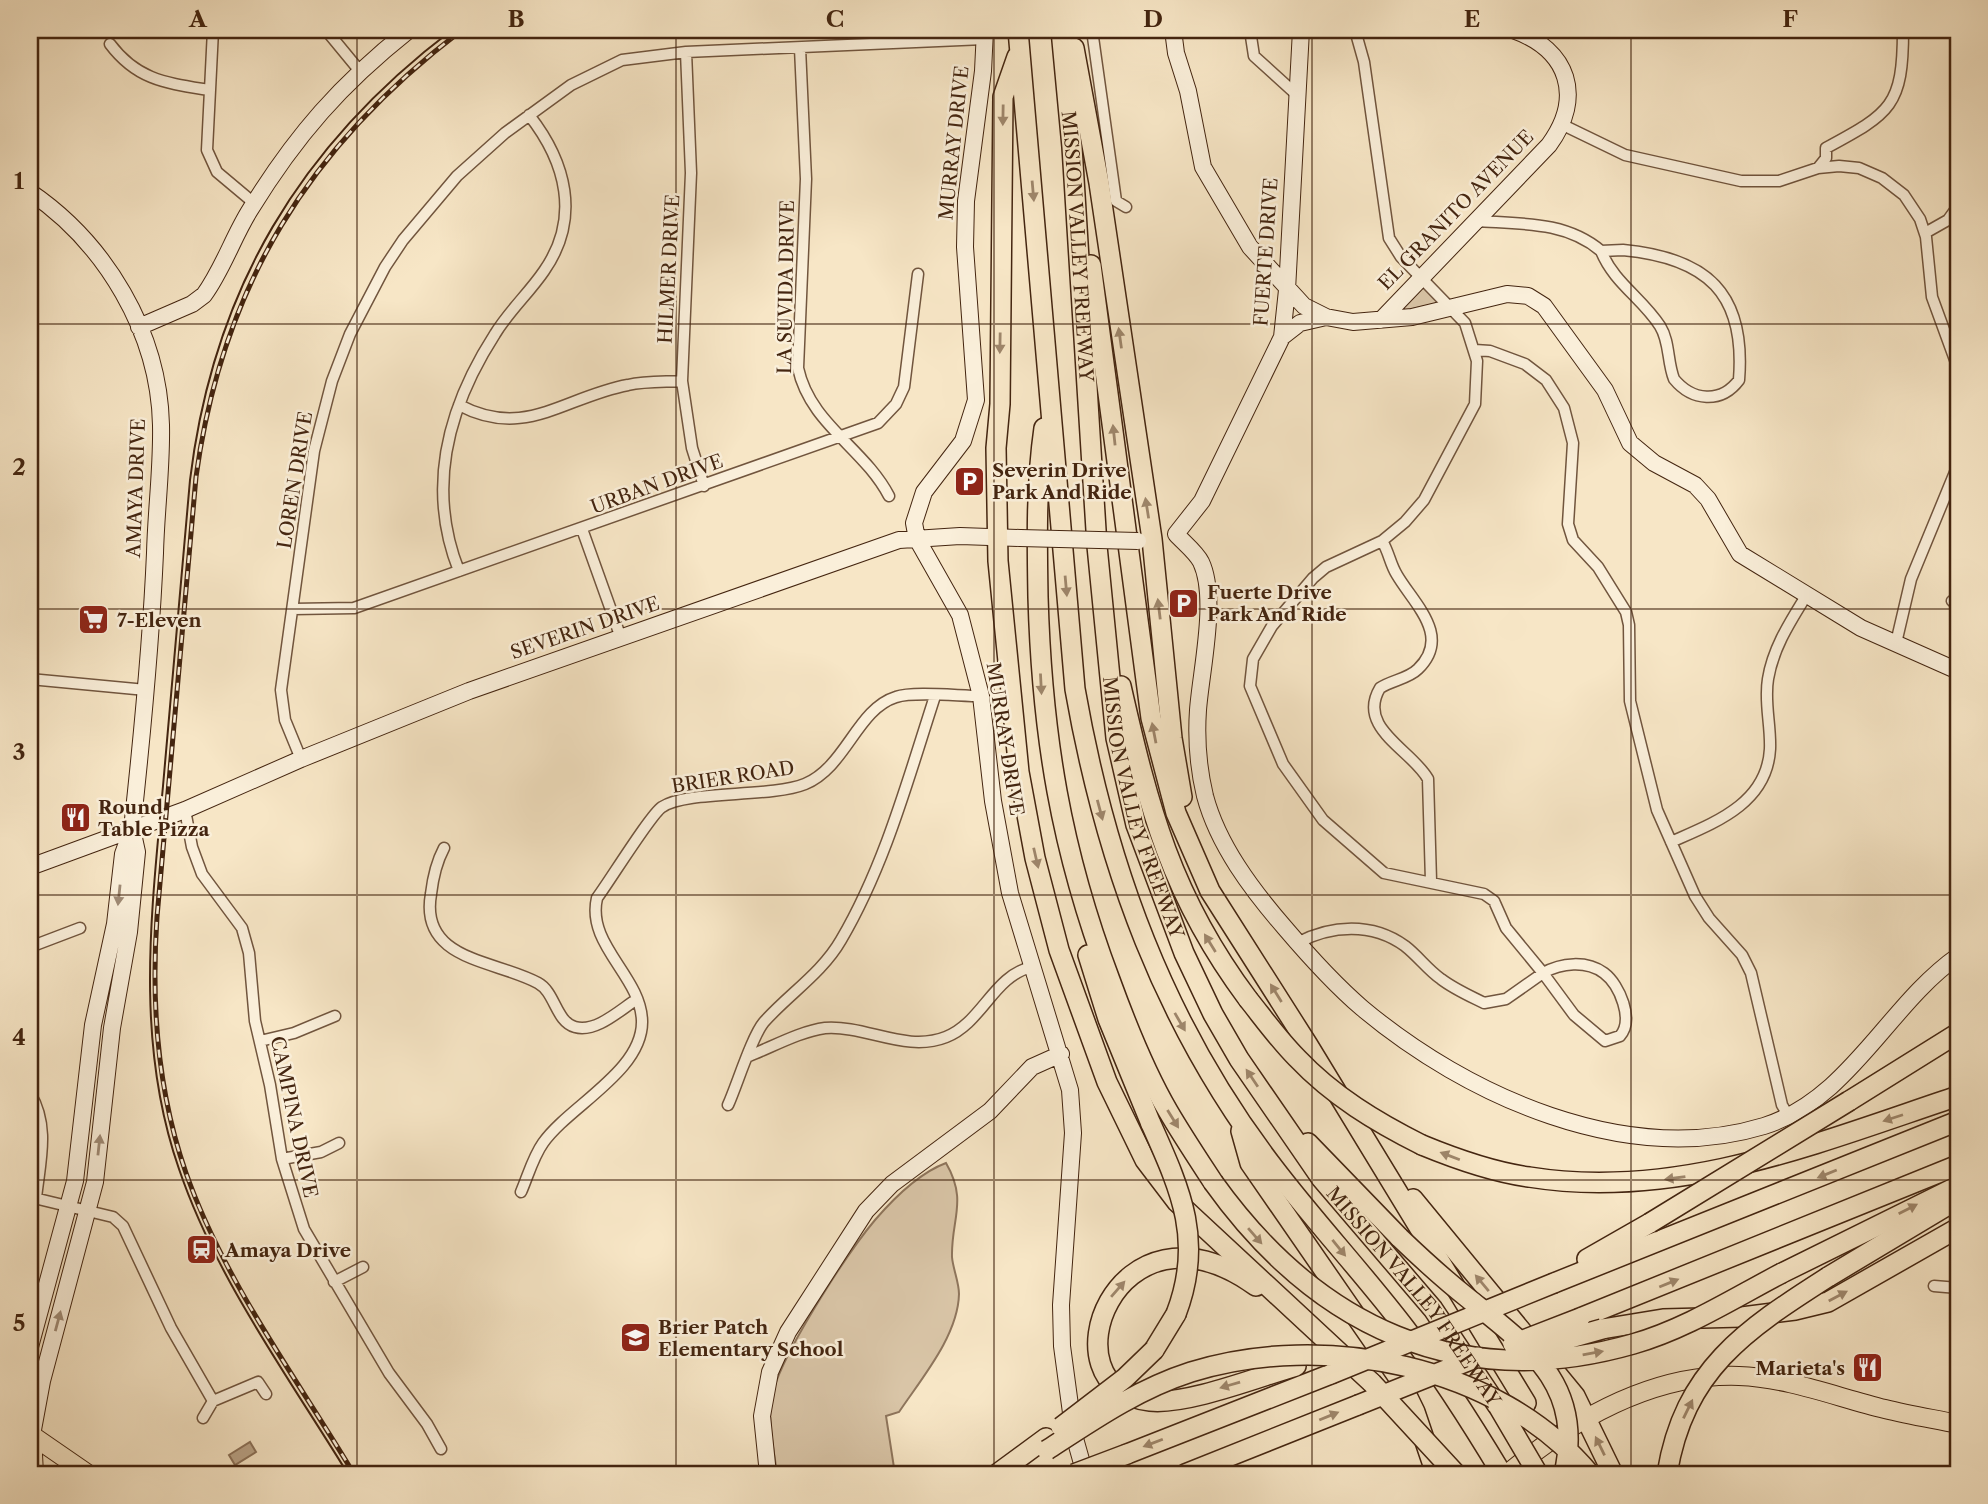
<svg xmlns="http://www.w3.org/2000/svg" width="1988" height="1504" font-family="'Libre Caslon Text',serif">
<rect width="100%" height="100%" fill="#f7e6c6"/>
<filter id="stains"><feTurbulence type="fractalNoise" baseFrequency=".00286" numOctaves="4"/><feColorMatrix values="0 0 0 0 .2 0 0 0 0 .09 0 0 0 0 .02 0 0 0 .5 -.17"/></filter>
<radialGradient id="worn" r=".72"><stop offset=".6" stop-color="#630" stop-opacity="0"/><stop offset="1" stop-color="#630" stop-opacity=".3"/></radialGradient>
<!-- green -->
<path fill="#d9c5a7" stroke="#8e755c" stroke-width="2" d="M 1424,285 L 1443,302 L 1404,311 L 1402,308 Z
M 946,1163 C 968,1201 951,1219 952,1257 C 953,1269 959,1282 959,1294 C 958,1336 921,1379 899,1412 L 886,1416 L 895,1474 L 777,1474 C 774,1450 768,1424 771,1400 C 777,1360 848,1252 875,1220 C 894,1198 919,1173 946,1163 Z"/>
<!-- water -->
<path fill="#baa488" stroke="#8b7158" stroke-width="2" d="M 250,1442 L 256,1452 L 235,1465 L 229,1455 Z"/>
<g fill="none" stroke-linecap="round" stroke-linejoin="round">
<defs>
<path id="street" d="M 213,30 L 207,150 L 217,172 L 254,203
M 326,30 L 359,70
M 1092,30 L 1116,201 L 1126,207
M 1250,30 L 1254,56 L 1297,95
M 110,44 C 137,80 166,83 209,90
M 800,48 L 806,179 L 798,368 C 810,424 864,448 889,496
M 686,52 L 691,173 L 682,381 L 692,448 L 704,486
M 1563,125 L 1625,155 L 1741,181 L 1779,181 L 1818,168 L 1839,166 L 1859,168 L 1882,178 L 1904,195 L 1920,219 L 1926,237 L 1932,297 L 1958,368
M 1818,168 L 1826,158 L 1826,148 C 1891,113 1903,106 1903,30
M 1476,221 C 1520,224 1566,221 1601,251
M 1925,233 L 1948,220 L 1958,206
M 1623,250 C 1707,258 1746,293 1739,380 C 1721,404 1692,401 1674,379 C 1667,361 1670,342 1660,326 C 1642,298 1614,283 1601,251 Z
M 1475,350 L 1490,351 L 1525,364 L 1546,380 L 1564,408 L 1573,443 L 1568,524 L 1573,540 L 1598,567 L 1626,612 L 1629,625 L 1630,701 L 1657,810 L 1695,896 L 1709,918 L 1742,955 L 1751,973 L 1782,1105 L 1788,1115
M 459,405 C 525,440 564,397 628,385 C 645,381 664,382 682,381
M 582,529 L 621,638
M 1382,541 C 1389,552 1390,564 1397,575 C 1414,604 1452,636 1418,669 C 1408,679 1392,680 1380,688 C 1356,728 1412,750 1428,779 L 1431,881
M 459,571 C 426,488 448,407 495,334 C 509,311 529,293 544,271 C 581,218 566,162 529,115
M 1952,601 L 1958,600
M 293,609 L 354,608 L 878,423 L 896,404 L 904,387 L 918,274
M 1896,643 L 1911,579 L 1958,465
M 30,679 L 146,690
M 301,759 L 285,720 L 281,690 L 314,451 L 332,381 L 350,334 L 385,267 L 403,240 L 457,176 L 505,133 L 571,85 L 622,60 L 686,52 L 984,39
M 185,810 L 192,847 L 202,874 L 242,928 L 249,953 L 255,1021 L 270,1085 L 282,1159 L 304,1229 L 389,1373 L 427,1424 L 441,1449
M 1671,842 C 1714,823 1767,804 1770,749 C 1771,725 1764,702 1768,679 C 1773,648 1790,622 1806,596
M 444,848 C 436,863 433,877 431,894 C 419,961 496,960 538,983 C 555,992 556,1022 575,1027 C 596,1033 620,1010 637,999
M 1297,943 C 1331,925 1372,922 1405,946 C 1418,956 1428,970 1441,979 C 1454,989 1470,996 1484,1003 L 1506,999 L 1543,973 L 1574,1015 L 1605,1041 L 1620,1036 C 1634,1020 1620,985 1604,973 C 1586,960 1561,963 1543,973 L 1506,928 L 1494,901 L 1484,894 L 1384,873 L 1323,820 L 1283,764 L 1250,686 L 1253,659 L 1272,626 L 1313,578 L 1326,567 L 1382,541 L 1405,522 L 1424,500 L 1475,404 L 1477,361 L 1465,323 L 1401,257 L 1389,238 L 1364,62 L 1355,30
M 30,947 L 80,928
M 260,1041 L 294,1033 L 335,1016
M 749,1056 C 772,1047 801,1031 825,1028 C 866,1025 906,1053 946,1037 C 982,1023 994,975 1032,967
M 30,1093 C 50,1126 40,1161 36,1198
M 728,1105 C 737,1085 752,1036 764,1022 C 789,994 822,973 841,940 C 885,865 908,779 935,696
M 282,1159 L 321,1152 L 339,1143
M 521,1192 C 528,1176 533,1157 543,1143 C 569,1106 643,1071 642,1021 C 641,976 586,945 597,898 C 609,882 651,814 662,807 C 687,790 770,798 805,784 C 846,767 857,709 896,697 C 913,691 959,696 981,696
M 30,1197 L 113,1217 L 123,1226 L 171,1328 L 213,1401 L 203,1418
M 334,1282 L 363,1267
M 1934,1286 L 1958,1288
M 213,1401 L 258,1382 L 266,1394"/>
<path id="secondary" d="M 985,30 L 983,71 L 966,201 L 965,247 L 976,400 L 963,441 L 924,492 L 914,523 L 917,539 L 960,615 L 981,696 L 993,801 L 1010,893 L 1070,1090 L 1073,1133 L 1061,1305 L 1062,1346 L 1074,1435 L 1085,1474
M 1173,30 L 1176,53 L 1188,91 L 1203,167 L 1250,247 L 1304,306 L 1326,317 L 1353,322 L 1412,317 L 1507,294 L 1528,296 L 1544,306 L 1605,390 L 1630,443 L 1654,463 L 1695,485 L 1708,499 L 1740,554 L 1861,628 L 1958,671
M 30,192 C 105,243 159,332 161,425 C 162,467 156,511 155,553 C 151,645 142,737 132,829 L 123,854 L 115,924 L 93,1025 L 75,1181 L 30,1347
M 1381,320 L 1549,145 C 1584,97 1569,50 1513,30
M 139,327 L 192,304 L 204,295 C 223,269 233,237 250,210 C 296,135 341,84 409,30
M 1282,337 L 1300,323 L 1326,317
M 1176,534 C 1183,542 1196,552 1201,562 C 1218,598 1201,670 1198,710 C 1196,739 1198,767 1205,796 C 1218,845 1252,890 1285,928 C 1308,955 1334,984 1362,1008 C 1467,1096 1626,1168 1764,1126 C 1850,1099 1888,1005 1958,956
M 1176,534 L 1202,501 L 1282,337 L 1287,290 L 1301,30
M 30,867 L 185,810 L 301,759 L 469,691 L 899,540 L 960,536 L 1020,538
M 32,1435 L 42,1381 L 95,1182 L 112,1028 L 129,932 L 137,852 L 132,829
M 768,1474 L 762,1416 L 770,1372 L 788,1332 L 866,1211 L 892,1184 L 990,1111 L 1032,1067 L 1061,1054"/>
<path id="primary" d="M 30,1434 L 88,1474
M 32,1435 L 34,1474
M 1507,1474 C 1571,1421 1652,1373 1739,1376 C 1789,1378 1836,1397 1885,1409 C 1909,1415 1934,1419 1958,1424"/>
<g id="highway">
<path d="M 1018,30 L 1075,689 C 1106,865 1164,1025 1274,1168 C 1316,1223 1363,1273 1405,1328 C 1441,1375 1472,1424 1502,1474"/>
<path id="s1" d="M 1061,30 L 1072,147 L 1097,546 L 1116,738 L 1136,825 L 1184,953 L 1213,1014 L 1239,1059 L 1321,1178 L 1433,1309 L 1497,1405"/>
<path d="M 1074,48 L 1099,183 L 1152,539 L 1172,738 L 1182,797"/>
<path d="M 1017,57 L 1003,97 L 1000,404 L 996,448 L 998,561 L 1019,772 L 1035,858 L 1059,950 L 1107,1082 L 1145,1160 L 1177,1202 L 1372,1383"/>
<path d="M 1091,265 L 1151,718 L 1176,813 L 1210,891 L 1308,1045 L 1526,1403"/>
<path d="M 1044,428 C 1036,483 1037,541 1038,597 C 1042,736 1061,850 1110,980 C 1126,1024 1144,1070 1168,1111 C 1182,1135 1198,1159 1213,1182"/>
<path d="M 1121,686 C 1149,809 1171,896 1248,999"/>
<path d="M 1088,955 L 1108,1019 L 1151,1124"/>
<path d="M 1849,1101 L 1958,1033"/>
<path d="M 1241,1131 L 1250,1163 L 1398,1377 L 1415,1412 L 1436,1474"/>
<path d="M 1308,1143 L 1400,1238"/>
<path d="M 1422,1145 C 1456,1159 1492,1172 1529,1177 C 1678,1201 1820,1142 1958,1096"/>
<path d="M 1413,1199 L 1575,1396 L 1613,1474"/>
<path d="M 1587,1259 L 1650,1223"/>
<path d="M 1782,1273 L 1958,1186"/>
<path d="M 1828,1277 L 1958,1199"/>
<path d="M 1554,1283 L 1958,1121"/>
<path d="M 1256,1286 C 1115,1185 1041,1390 1150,1401 C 1187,1405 1258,1377 1296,1366"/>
<path d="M 1580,1318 L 1958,1165"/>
<path d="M 1602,1329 L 1663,1319 L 1742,1317 L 1795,1310 L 1828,1302 L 1958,1228"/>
<path d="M 1154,1350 L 1176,1314"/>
<path d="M 1127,1454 L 1331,1374"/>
<path d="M 997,1474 L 1046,1438"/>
<path d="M 1185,1474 L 1358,1405"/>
</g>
</defs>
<!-- street casing -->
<use href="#street" stroke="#71553e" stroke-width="13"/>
<!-- secondary casing -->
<use href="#secondary" stroke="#442510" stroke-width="18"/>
<!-- primary casing -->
<use href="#primary" stroke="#442510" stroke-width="20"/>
<!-- highway casing -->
<use href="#highway" stroke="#442510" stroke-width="22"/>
<!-- street -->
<use href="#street" stroke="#faefda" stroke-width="10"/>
<!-- secondary -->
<use href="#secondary" stroke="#faefda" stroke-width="16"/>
<!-- primary -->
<use href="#primary" stroke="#f7e6c6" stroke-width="18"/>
<!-- highway -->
<use href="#highway" stroke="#f7e6c6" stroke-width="19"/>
<!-- tram -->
<path stroke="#442510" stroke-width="2" d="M 348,1474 C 288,1376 216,1278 179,1169 C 135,1043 151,916 163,786 C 172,684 181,582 190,480 C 213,290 300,145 452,30"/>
<defs>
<path id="rail" d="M 354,1474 C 296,1377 224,1281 186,1173 C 157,1090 151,1004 157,917 L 196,477 C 222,286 309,146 462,30"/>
</defs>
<!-- rail casing -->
<use href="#rail" stroke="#442510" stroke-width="5"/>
<!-- rail -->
<use href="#rail" stroke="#faefda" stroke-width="2.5" stroke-dasharray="8" stroke-linecap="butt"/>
<defs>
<path id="secondary-bridge" d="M 1020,538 L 1138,541"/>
<path id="highway-bridge" d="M 1248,999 C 1264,1019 1279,1040 1297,1058 C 1333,1096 1376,1122 1422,1145
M 1151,1124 C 1181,1191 1204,1241 1176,1314
M 1213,1182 C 1316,1326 1458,1394 1633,1344 C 1686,1329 1734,1298 1782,1273
M 1650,1223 L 1849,1101
M 1400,1238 C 1422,1259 1445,1280 1469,1299 C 1530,1348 1584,1385 1564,1474
M 1513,1344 L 1580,1318
M 1524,1351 L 1602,1329
M 1331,1374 L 1554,1283
M 1372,1383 L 1456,1474
M 1358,1405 L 1478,1357
M 1498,1406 L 1538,1474
M 1061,1427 L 1125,1378 L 1154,1350
M 1047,1450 C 1093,1420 1138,1389 1191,1372 C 1323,1331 1498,1364 1590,1474
M 1074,1474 L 1127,1454
M 1667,1474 C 1684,1370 1745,1330 1828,1277"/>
</defs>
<!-- secondary-bridge casing -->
<use href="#secondary-bridge" stroke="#442510" stroke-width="18" stroke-linecap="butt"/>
<!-- highway-bridge casing -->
<use href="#highway-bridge" stroke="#442510" stroke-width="22" stroke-linecap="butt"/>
<!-- secondary-bridge -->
<use href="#secondary-bridge" stroke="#faefda" stroke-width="16"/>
<!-- highway-bridge -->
<use href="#highway-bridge" stroke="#f7e6c6" stroke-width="19"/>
</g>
<!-- one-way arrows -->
<defs><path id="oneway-solid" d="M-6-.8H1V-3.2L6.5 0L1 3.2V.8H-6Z" transform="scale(1.75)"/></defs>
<g fill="#9e866b">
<use href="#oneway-solid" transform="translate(1003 115) rotate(91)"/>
<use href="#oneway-solid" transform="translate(1033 191) rotate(85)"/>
<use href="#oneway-solid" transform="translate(1120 338) rotate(-98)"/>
<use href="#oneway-solid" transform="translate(1000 343) rotate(91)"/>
<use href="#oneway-solid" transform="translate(1114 435) rotate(-96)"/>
<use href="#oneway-solid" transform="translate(1147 508) rotate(-99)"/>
<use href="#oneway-solid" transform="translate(1066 586) rotate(85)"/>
<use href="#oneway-solid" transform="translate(1159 609) rotate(-97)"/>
<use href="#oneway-solid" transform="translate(1041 684) rotate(87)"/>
<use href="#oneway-solid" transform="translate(1154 733) rotate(-101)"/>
<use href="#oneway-solid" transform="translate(1100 810) rotate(75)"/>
<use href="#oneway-solid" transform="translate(1036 858) rotate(77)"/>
<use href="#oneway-solid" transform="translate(1210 943) rotate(-122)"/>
<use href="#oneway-solid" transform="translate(1276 993) rotate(-122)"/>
<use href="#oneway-solid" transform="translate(1180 1022) rotate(60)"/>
<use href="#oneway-solid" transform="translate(1252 1078) rotate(-124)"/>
<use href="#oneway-solid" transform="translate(1893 1118) rotate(162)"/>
<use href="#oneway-solid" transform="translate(1173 1119) rotate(58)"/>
<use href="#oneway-solid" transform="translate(1450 1156) rotate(-159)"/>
<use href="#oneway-solid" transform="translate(1827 1174) rotate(158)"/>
<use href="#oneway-solid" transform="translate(1675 1178) rotate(172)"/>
<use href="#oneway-solid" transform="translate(1908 1209) rotate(-27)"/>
<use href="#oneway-solid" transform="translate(1255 1236) rotate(49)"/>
<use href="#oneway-solid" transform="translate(1339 1248) rotate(51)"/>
<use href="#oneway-solid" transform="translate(1482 1283) rotate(-130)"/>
<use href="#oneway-solid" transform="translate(1669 1283) rotate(-22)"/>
<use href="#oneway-solid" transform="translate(1118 1289) rotate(-49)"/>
<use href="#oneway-solid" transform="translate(1838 1296) rotate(-28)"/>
<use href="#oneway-solid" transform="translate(1593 1353) rotate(-10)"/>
<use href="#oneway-solid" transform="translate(1230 1385) rotate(164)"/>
<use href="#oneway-solid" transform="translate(1688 1409) rotate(-64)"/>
<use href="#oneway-solid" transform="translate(1329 1416) rotate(-22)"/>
<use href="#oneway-solid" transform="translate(1153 1443) rotate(159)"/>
<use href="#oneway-solid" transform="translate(1600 1446) rotate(-116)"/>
</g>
<g fill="#9f8a75">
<use href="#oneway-solid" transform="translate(119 895) rotate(96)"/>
<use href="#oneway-solid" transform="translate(99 1145) rotate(-84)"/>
<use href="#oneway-solid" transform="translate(58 1321) rotate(-75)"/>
</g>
<!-- grid -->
<path fill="none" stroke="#442510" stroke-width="2" stroke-opacity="0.55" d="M 357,30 L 357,1474M 676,30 L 676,1474M 994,30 L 994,1474M 1312,30 L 1312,1474M 1631,30 L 1631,1474M 30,324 L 1958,324M 30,609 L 1958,609M 30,895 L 1958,895M 30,1180 L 1958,1180"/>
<!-- icons -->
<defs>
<symbol id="parking-square" viewBox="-11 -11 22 22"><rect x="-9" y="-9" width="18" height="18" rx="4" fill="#8f2418" stroke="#faefda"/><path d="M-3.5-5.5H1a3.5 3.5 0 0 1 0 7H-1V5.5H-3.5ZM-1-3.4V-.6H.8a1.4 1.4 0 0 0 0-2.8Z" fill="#fff"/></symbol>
<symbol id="supermarket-square" viewBox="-11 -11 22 22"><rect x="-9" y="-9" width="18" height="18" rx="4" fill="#8f2418" stroke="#faefda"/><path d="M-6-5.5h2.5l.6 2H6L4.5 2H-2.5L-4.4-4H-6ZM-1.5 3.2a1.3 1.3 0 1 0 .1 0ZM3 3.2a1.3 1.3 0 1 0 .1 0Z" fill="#fff"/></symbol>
<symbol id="restaurant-square" viewBox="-11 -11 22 22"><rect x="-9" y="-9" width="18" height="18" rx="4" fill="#8f2418" stroke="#faefda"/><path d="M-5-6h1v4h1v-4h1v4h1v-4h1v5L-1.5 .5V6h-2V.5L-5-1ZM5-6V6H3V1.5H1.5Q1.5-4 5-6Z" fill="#fff"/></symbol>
<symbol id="station-square" viewBox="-11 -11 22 22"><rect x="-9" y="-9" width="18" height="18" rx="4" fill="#8f2418" stroke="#faefda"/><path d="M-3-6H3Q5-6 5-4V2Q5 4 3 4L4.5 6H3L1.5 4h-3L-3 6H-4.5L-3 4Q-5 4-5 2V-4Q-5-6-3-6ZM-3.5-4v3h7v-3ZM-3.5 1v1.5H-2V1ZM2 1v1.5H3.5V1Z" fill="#fff"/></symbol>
<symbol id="school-square" viewBox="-11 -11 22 22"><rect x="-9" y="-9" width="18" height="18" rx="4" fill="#8f2418" stroke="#faefda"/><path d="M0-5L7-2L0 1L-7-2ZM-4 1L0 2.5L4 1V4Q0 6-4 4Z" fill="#fff"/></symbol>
</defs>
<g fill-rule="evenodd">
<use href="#parking-square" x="952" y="464" width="35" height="35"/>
<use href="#parking-square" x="1166" y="586" width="35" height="35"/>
<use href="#supermarket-square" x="76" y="602" width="35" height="35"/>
<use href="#restaurant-square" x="58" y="800" width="35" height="35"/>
<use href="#station-square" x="184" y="1232" width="35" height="35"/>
<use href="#school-square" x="618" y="1320" width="35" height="35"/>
<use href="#restaurant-square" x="1850" y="1350" width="35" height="35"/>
</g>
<g text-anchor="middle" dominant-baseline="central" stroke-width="5" stroke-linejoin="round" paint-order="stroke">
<!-- street labels -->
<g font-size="19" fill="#442510" stroke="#faefda">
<text transform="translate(954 143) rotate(-84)">MURRAY DRIVE</text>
<text transform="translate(1456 210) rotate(-46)">EL GRANITO AVENUE</text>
<text stroke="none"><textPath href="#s1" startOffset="217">MISSION VALLEY FREEWAY</textPath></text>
<text transform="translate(1266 252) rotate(-86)">FUERTE DRIVE</text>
<text transform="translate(669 269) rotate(-87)">HILMER DRIVE</text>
<text transform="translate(786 287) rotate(-89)">LA SUVIDA DRIVE</text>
<text transform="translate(295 480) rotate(-81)">LOREN DRIVE</text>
<text transform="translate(657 484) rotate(-20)">URBAN DRIVE</text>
<text transform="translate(136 488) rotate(-88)">AMAYA DRIVE</text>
<text transform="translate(585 628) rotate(-19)">SEVERIN DRIVE</text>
<text transform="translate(1005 739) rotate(81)">MURRAY DRIVE</text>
<text transform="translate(733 777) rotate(-9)">BRIER ROAD</text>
<text stroke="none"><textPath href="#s1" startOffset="784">MISSION VALLEY FREEWAY</textPath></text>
<text transform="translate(294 1117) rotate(78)">CAMPINA DRIVE</text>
<text stroke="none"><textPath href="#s1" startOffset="1351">MISSION VALLEY FREEWAY</textPath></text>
</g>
<!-- poi labels -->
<g font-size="19" font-weight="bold" fill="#442510" stroke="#faefda" text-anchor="start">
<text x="992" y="470">Severin Drive<tspan x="992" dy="22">Park And Ride</tspan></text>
<text x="1207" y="592">Fuerte Drive<tspan x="1207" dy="22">Park And Ride</tspan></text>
<text x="117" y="620">7-Eleven</text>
<text x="98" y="807">Round<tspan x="98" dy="22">Table Pizza</tspan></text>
<text x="225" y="1250">Amaya Drive</text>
<text x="658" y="1327">Brier Patch<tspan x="658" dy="22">Elementary School</tspan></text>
<text x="1845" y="1368" text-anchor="end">Marieta's</text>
</g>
</g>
<!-- margin -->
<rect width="1988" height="1504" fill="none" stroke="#f7e6c6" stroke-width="77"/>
<rect x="38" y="38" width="1912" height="1428" fill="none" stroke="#442510" stroke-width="2.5"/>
<g font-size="23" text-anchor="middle" font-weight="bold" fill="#442510">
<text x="198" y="27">A</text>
<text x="516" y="27">B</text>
<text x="835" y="27">C</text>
<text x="1153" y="27">D</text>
<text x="1472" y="27">E</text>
<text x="1790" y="27">F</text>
<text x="19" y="189">1</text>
<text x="19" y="475">2</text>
<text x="19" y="760">3</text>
<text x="19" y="1045">4</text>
<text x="19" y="1331">5</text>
</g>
<rect width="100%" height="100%" filter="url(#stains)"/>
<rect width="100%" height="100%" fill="url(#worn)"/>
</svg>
